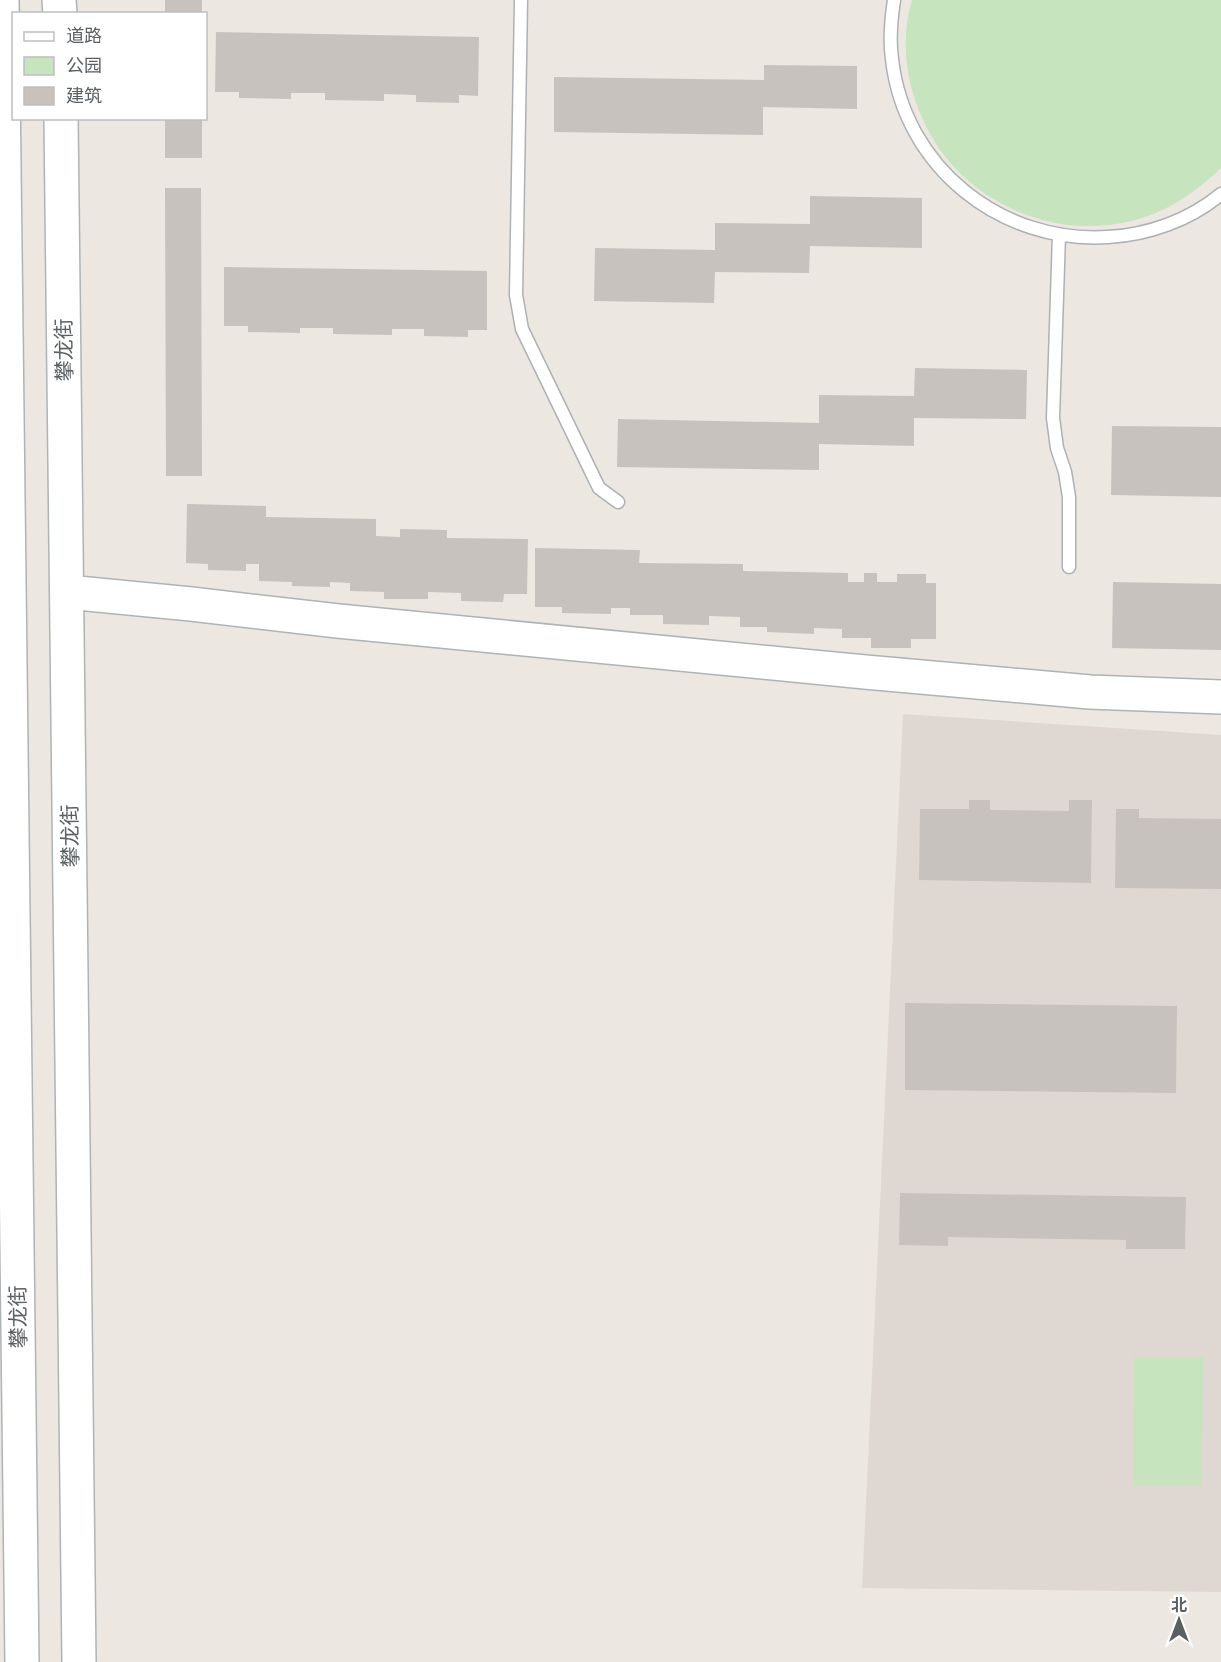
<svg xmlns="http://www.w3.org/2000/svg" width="1221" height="1662" font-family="'Space Grotesk','Noto Sans SC',sans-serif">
<rect width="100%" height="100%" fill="#ece7e1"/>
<!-- education -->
<path fill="#dfd8d2" d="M 903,714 L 1221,735 L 1221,1592 L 862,1588 Z"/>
<!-- green -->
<path fill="#c6e4be" d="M 912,0 L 1221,0 L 1221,168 C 1199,189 1175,207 1145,217 C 1059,246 960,203 923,120 C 906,83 900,40 912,0 Z
M 1134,1357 L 1203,1357 L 1202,1486 L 1133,1486 Z"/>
<!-- building -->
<path fill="#c8c2be" d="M 165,0 L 202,0 L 202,14 L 165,14 Z
M 216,32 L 479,37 L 478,96 L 459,95 L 459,103 L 416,102 L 416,95 L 384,94 L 384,101 L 325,100 L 325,93 L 291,93 L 291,99 L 239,98 L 239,92 L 215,92 Z
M 764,65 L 857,66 L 857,109 L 763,107 L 763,135 L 554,132 L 554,77 L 764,80 Z
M 165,118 L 202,118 L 202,158 L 165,158 Z
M 165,188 L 201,188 L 202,476 L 166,476 Z
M 810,196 L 922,198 L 922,248 L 810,246 L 809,273 L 715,272 L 714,303 L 594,301 L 595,248 L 715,250 L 715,223 L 810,224 Z
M 224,267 L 487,271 L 487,330 L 468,330 L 468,337 L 424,336 L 424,329 L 392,329 L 392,335 L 333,334 L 333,328 L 300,328 L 300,333 L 248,332 L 248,326 L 224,326 Z
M 915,368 L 1027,370 L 1026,419 L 914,418 L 914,446 L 819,444 L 819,470 L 617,467 L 618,419 L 819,423 L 819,395 L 914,396 Z
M 1112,426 L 1221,427 L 1221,497 L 1111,495 Z
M 187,504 L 266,506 L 266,517 L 376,519 L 376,536 L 400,537 L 400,529 L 447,530 L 447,538 L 528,539 L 527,594 L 504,594 L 503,602 L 461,601 L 461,593 L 428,592 L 428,599 L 384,599 L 384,592 L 350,591 L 350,583 L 330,582 L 330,587 L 292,586 L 292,582 L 259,581 L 259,564 L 246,564 L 246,571 L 208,570 L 208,564 L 186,563 Z
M 535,548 L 640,550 L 639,563 L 743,564 L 743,571 L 848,573 L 848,582 L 864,582 L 864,573 L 877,573 L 877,582 L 897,582 L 897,574 L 926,574 L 926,583 L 936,583 L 936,639 L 911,639 L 911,648 L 871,648 L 871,638 L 842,638 L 842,629 L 814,628 L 814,634 L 767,632 L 767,627 L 740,627 L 740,617 L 709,616 L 709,625 L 663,624 L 663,615 L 630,615 L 630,608 L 611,608 L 611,614 L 562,613 L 562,607 L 535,607 Z
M 1113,582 L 1221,584 L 1221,650 L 1112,648 Z
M 969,800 L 990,800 L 990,810 L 1069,811 L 1069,800 L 1092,800 L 1091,883 L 919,880 L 920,809 L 969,809 Z
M 1116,809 L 1139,809 L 1139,818 L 1221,819 L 1221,889 L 1115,888 Z
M 905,1003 L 1177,1006 L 1176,1093 L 905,1090 Z
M 900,1193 L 1186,1197 L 1185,1249 L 1126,1249 L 1126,1240 L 948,1237 L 948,1246 L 899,1245 Z"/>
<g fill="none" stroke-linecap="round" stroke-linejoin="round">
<defs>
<path id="lane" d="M 521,0 L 516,295 L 522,329 L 599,488 L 618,502
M 894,0 C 891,20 889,39 892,59 C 904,167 1001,244 1108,237 C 1148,235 1190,220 1221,194
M 1059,235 L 1053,418 L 1057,448 L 1065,472 L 1069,497 L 1069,567"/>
<path id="secondary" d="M 2,0 L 22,1662
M 59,0 L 60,14
M 61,118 L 79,1662
M 67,592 L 191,604 L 338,621 L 865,672 L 1090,692 L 1221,697"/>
</defs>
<!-- lane casing -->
<use href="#lane" stroke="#adb1b4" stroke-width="15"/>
<!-- secondary casing -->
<use href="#secondary" stroke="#aeb3b6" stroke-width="36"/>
<!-- lane -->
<use href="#lane" stroke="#fff" stroke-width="12"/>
<!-- secondary -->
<use href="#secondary" stroke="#fff" stroke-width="33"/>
</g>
<g text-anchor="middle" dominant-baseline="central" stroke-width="5" stroke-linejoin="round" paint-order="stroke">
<!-- street labels -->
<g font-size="21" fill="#5a5f62" stroke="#fff">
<text transform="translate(64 350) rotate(-91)">攀龙街</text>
<text transform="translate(70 836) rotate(-91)">攀龙街</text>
<text transform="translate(18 1317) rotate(-91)">攀龙街</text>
</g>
</g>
<!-- legend -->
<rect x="12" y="12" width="195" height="108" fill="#ffffff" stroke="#bdbfc0" stroke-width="1.5"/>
<rect x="24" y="32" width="30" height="9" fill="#ffffff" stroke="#bdbfc0" stroke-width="1.5"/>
<text x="66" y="42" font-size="18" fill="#5a5f62">道路</text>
<rect x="24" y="57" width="30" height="18" fill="#c6e4be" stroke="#bdbfc0" stroke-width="1.5"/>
<text x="66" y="72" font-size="18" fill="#5a5f62">公园</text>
<rect x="24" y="87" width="30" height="18" fill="#c8c2be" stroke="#bdbfc0" stroke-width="1.5"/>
<text x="66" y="102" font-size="18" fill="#5a5f62">建筑</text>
<!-- north arrow -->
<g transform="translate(1179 1620)" stroke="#ffffff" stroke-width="4.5" paint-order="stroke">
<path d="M0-4.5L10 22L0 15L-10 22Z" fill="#5a5f62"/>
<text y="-9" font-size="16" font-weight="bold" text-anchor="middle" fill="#5a5f62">北</text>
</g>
</svg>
